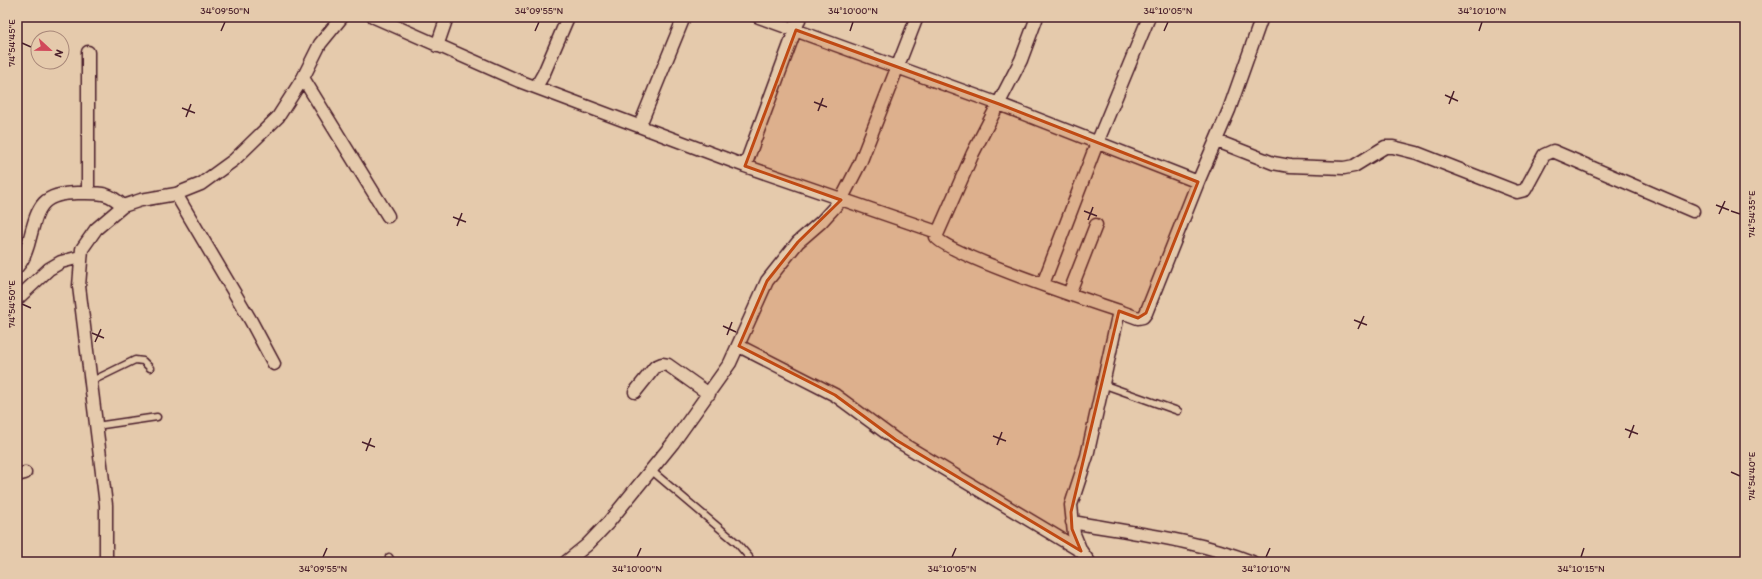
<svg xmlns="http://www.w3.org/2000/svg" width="1762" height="579" font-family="Itim,sans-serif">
<rect width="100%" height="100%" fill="#e5caac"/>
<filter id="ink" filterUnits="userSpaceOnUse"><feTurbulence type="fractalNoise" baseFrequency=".025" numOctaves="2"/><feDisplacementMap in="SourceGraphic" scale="8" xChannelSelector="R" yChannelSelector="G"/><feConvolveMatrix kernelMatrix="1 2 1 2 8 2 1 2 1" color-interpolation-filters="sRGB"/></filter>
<g filter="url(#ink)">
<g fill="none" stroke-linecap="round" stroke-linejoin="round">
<defs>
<path id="lane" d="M 90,382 L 135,360 L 143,361 L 150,368
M 1102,384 L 1178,411
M 96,426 L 157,417
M 652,471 L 737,543 L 749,557
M 389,557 L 392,562"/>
<path id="street" d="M 374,17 L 519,81 L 745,166 L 937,232
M 759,17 L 999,104 L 1198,182
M 1037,17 L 1021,60 L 973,153 L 936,237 C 941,252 1095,303 1119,311
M 437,46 L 447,17
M 303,78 L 388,216
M 536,87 L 544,73 L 568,17
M 640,125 L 684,17
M 1217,141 L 1273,163 L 1290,166 L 1344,168 L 1354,166 L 1385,147 L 1393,147 L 1417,153 L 1517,192 L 1525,190 L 1544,155 L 1553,151 L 1693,211
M 745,166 L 800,17
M 88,193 L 88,52
M 176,194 L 251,321 L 274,364
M 17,267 C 23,261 25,254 28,245 C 38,209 38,192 81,193 C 101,193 108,192 123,206
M 1043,284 L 1097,143 L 1149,17
M 1069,294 L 1096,225
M 17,299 L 49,269 L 61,262 L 80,257
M 739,346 L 835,395 L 896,440 L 1081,551
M 635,392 L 655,367 L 662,364 L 668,365 L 709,394
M 17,475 L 25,473
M 1072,522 C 1133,533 1194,539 1252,562
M 106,562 L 106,505 L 79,286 L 82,249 L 96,229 L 123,206 L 141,200 L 176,194 L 201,184 L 234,160 L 278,117 L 303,78 L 320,44 L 342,17
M 566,562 L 587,545 L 608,523 L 673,443 L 730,363 L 767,281 L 798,242 L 821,222 L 841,200 L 860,163 L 917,17
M 1089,562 L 1081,551 L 1074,534 L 1071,505 L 1087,456 L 1119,311 L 1138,318 L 1143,317 L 1146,313 L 1198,182 L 1229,110 L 1262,17"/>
</defs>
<!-- lane casing -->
<use href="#lane" stroke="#4a1f2b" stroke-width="9"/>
<!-- street casing -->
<use href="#street" stroke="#4a1f2b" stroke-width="15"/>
<!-- lane -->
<use href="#lane" stroke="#e5caac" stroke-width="6"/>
<!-- street -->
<use href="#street" stroke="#e5caac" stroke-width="12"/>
</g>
</g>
<!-- marked area -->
<path fill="#c04a14" fill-opacity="0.2" stroke="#c04a14" stroke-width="3" stroke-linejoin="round" d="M 796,30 L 999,104 L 1198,182 L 1146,313 L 1138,318 L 1119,311 L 1071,512 L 1072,529 L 1081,551 L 896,440 L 835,395 L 739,346 L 767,281 L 798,242 L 841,200 L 745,166 Z"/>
<!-- ticks -->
<path fill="none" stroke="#4a1f2b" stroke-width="1.5" d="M 221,31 L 225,22M 535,31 L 539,22M 850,31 L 853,22M 1164,31 L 1168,22M 1479,31 L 1482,22M 22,43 L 31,47M 1445,95 L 1458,101M 814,102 L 827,107M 1449,104 L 1454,91M 182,108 L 195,113M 818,111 L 823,98M 186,117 L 191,104M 1716,205 L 1729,210M 1084,211 L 1097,216M 1731,211 L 1740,214M 1719,214 L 1725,201M 453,217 L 466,222M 1088,220 L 1093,207M 457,226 L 462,213M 22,304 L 31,308M 1354,320 L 1367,325M 723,326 L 736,332M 1358,329 L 1364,316M 92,333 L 104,338M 727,335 L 732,322M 95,342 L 101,329M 1625,429 L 1638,434M 993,436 L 1006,441M 1629,438 L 1634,425M 362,442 L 375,447M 997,445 L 1002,432M 366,451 L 371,438M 1731,472 L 1740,476M 323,557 L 327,548M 637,557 L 641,548M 952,557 L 956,548M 1266,557 L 1270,548M 1581,557 L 1584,548"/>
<!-- margin -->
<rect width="1762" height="579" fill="none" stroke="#e5caac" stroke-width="44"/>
<!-- north arrow -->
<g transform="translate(50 50) rotate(112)"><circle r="19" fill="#e5caac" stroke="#a78678"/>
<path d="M0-3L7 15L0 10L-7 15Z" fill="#d1495b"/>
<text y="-6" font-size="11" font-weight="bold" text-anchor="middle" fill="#4a1f2b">N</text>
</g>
<rect x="22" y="22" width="1718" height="535" fill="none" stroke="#4a1f2b" stroke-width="1.5"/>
<g font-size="10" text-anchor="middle" fill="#4a1f2b">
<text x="225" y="14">34°09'50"N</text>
<text x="539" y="14">34°09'55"N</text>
<text x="853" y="14">34°10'00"N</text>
<text x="1168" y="14">34°10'05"N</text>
<text x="1482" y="14">34°10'10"N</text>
<text transform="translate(11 43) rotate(-90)" y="4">74°54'45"E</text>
<text transform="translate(1751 214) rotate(-90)" y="4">74°54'35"E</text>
<text transform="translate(11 304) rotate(-90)" y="4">74°54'50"E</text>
<text transform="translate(1751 476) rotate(-90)" y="4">74°54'40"E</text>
<text x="323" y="572">34°09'55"N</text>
<text x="637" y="572">34°10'00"N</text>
<text x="952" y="572">34°10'05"N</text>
<text x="1266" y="572">34°10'10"N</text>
<text x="1581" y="572">34°10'15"N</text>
</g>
</svg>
